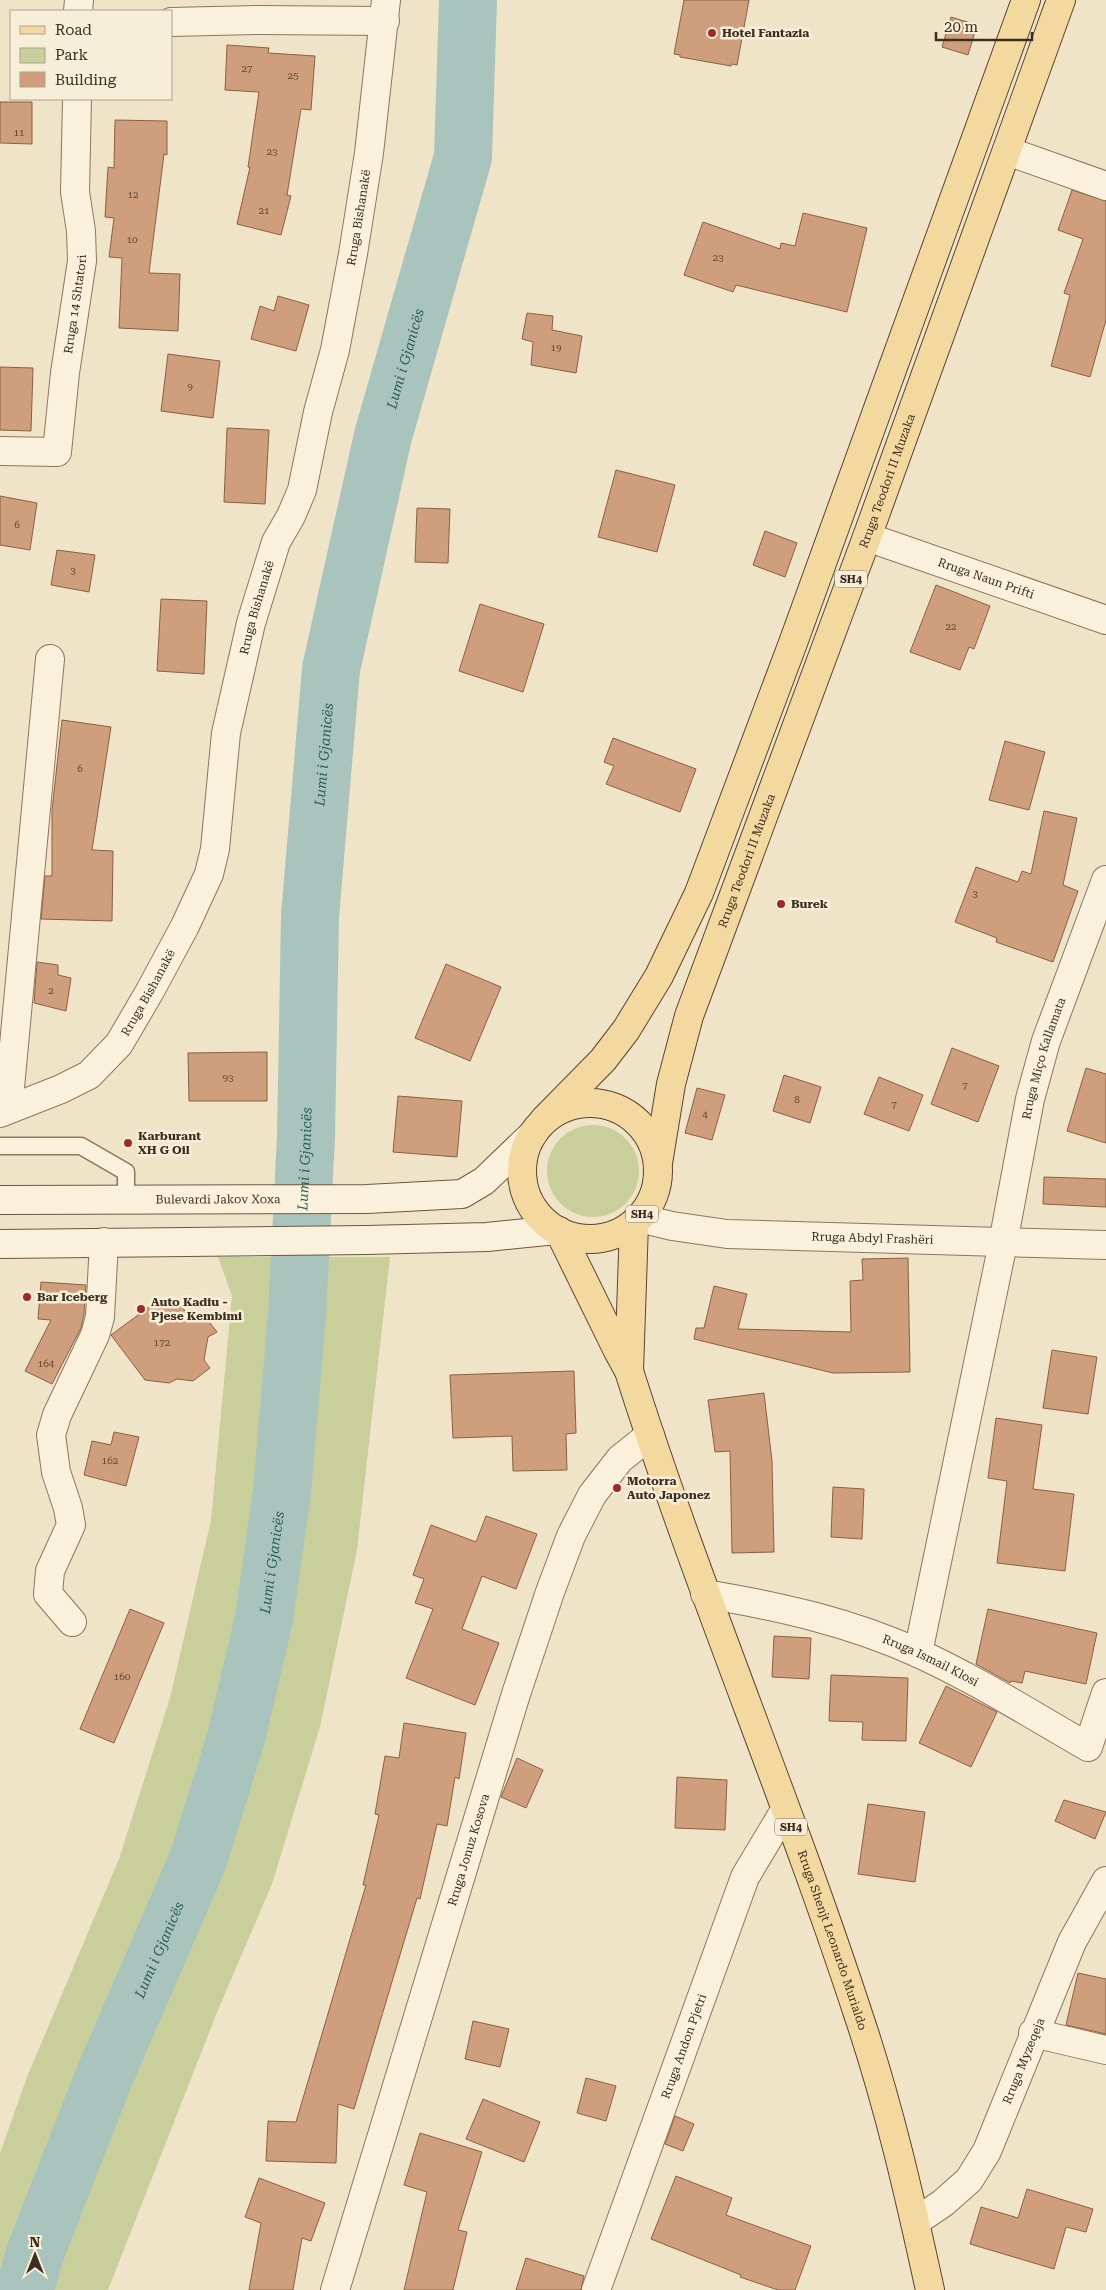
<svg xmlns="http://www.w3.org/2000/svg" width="1106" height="2290" font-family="'Roboto Serif',serif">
<rect width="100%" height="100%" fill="#f0e4c8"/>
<!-- green -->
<path fill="#c9cf9b" d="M547 1171a46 46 0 1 1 92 0a46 46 0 1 1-92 0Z
M 218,1257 L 390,1257 L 357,1550 L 320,1727 L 272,1884 L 218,2010 L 108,2290 L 0,2290 L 0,2153 L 27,2077 L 119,1859 L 170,1698 L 211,1520 L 232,1296 Z"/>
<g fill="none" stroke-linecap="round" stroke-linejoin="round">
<!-- river -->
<path stroke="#a9c4bc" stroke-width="58" id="s1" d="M 25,2290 L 34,2256 L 104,2077 L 198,1860 L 236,1738 L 264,1619 L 282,1491 L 297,1315 L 306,1137 L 310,916 L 331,669 L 383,436 L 463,157 L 468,0"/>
</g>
<!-- building -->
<path fill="#cf9f7d" stroke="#8d5f41" d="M 684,0 L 749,0 L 737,65 L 732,64 L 731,66 L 680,57 L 680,55 L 674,54 Z
M 951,17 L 977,25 L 968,55 L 942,47 Z
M 227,45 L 269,48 L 268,53 L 315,56 L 311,110 L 301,109 L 287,195 L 291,196 L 281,235 L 237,224 L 250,167 L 248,167 L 259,92 L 225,90 Z
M 0,102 L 32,102 L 32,144 L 0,143 Z
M 115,120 L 167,121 L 167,155 L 164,154 L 149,273 L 180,274 L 178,331 L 119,328 L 122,258 L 109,257 L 114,218 L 105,217 L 108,167 L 114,168 Z
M 1072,190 L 1106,201 L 1106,320 L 1090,377 L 1051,366 L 1070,295 L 1064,293 L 1083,239 L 1058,230 Z
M 803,213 L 867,228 L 847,312 L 736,285 L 733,292 L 684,275 L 703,222 L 780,249 L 781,243 L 795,246 Z
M 278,296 L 309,305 L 296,351 L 251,339 L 260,306 L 274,311 Z
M 527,313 L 553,316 L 552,330 L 582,336 L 576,373 L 531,365 L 533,342 L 522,339 Z
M 168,354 L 220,361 L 213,418 L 161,411 Z
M 0,367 L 33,368 L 31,431 L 0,430 Z
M 227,428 L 269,430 L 265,504 L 224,502 Z
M 616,470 L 675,485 L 657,552 L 598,537 Z
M 0,496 L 37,503 L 30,550 L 0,545 Z
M 417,508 L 450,509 L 448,563 L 415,562 Z
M 765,531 L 797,543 L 785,577 L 753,565 Z
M 57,550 L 95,555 L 89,592 L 51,585 Z
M 936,585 L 990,606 L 974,649 L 969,647 L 960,670 L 910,652 Z
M 161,599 L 207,601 L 204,674 L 157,671 Z
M 480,604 L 544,624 L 523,692 L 459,671 Z
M 62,720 L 111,727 L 92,850 L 113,851 L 112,921 L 41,919 L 45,876 L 52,876 L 52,810 Z
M 613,738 L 696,769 L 680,812 L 606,784 L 614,766 L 604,762 Z
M 1005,741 L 1045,752 L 1029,810 L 989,800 Z
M 1044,811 L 1077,818 L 1063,885 L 1078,891 L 1053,962 L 996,942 L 997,938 L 955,922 L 976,867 L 1018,882 L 1022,871 L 1031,874 Z
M 37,962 L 58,965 L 58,975 L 71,978 L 66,1011 L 34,1003 Z
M 446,964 L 501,987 L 470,1061 L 415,1038 Z
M 952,1048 L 999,1066 L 978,1122 L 931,1104 Z
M 267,1052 L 267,1101 L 189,1101 L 188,1053 Z
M 1086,1068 L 1106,1074 L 1106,1143 L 1067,1131 Z
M 784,1075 L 821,1087 L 810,1123 L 773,1111 Z
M 879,1077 L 923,1095 L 909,1131 L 864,1114 Z
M 697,1088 L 725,1095 L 712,1140 L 685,1133 Z
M 398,1096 L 462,1101 L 457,1157 L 393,1152 Z
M 1044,1177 L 1106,1179 L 1106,1207 L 1043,1204 Z
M 908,1258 L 910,1372 L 833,1373 L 694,1339 L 696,1328 L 704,1328 L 714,1286 L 747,1294 L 738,1329 L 851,1332 L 850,1281 L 863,1280 L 862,1259 Z
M 41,1282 L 86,1285 L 84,1314 L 81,1328 L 52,1384 L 25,1371 L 51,1320 L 38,1319 Z
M 157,1301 L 182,1307 L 185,1311 L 203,1314 L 217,1332 L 208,1337 L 204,1360 L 210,1368 L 193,1381 L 177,1379 L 169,1383 L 145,1380 L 111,1335 Z
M 1052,1350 L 1097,1357 L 1088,1414 L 1043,1408 Z
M 574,1371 L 576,1433 L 566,1434 L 567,1470 L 513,1471 L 512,1436 L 453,1438 L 450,1375 Z
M 764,1393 L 772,1461 L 774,1552 L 732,1553 L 730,1451 L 715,1452 L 708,1400 Z
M 996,1418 L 1042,1425 L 1033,1489 L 1074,1494 L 1065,1571 L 997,1563 L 1007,1481 L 988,1478 Z
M 114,1432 L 139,1437 L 126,1486 L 84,1475 L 92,1441 L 111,1445 Z
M 833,1487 L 864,1489 L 862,1539 L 831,1537 Z
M 486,1516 L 537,1534 L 516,1589 L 482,1576 L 462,1629 L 499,1643 L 475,1705 L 406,1678 L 433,1609 L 415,1603 L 424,1579 L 413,1575 L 431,1525 L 476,1542 Z
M 130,1609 L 164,1623 L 114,1743 L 80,1729 Z
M 988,1609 L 1097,1633 L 1086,1684 L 1025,1671 L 1022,1683 L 1011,1681 L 1010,1683 L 976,1664 Z
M 774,1636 L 811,1638 L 809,1679 L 772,1677 Z
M 831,1675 L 908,1678 L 906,1741 L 862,1740 L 863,1722 L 829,1721 Z
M 946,1686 L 997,1712 L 971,1767 L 919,1743 Z
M 404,1723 L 466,1733 L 459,1779 L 455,1777 L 447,1826 L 437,1824 L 420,1899 L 417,1898 L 354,2109 L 338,2104 L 336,2163 L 266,2161 L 268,2121 L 296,2122 L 366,1885 L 363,1885 L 379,1815 L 375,1814 L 385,1756 L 399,1758 Z
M 517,1758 L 543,1770 L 526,1808 L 501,1797 Z
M 677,1777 L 727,1780 L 725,1830 L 675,1828 Z
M 1064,1800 L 1106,1812 L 1095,1839 L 1055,1821 Z
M 868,1804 L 925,1812 L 915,1882 L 858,1874 Z
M 1078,1973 L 1106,1979 L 1106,2034 L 1066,2025 Z
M 473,2021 L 509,2029 L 500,2067 L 465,2059 Z
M 586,2078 L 616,2086 L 606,2121 L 577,2113 Z
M 483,2099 L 540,2122 L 524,2162 L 466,2139 Z
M 675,2116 L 694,2124 L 683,2151 L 665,2144 Z
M 420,2133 L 482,2152 L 458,2230 L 467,2232 L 453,2290 L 404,2290 L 427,2192 L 404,2185 Z
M 676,2176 L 732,2198 L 726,2215 L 811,2246 L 795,2290 L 778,2290 L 740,2277 L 741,2275 L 651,2239 Z
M 259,2178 L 325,2203 L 311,2241 L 302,2238 L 293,2290 L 249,2290 L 261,2223 L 245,2217 Z
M 1027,2189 L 1093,2209 L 1086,2232 L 1066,2227 L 1054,2269 L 970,2244 L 981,2207 L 1018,2218 Z
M 526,2258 L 584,2276 L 581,2290 L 516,2290 Z"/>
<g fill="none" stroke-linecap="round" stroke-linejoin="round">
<defs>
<path id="service" d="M 0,1146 L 81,1146 L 126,1172 L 126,1201"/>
<g id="minor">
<path d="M 78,11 L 79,0"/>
<path d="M 171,22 L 259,20 L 385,21"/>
<path d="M 1007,151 L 1106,186"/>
<path id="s2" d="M 0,451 L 57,452 L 65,373 L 82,261 L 81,231 L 75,192 L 77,99"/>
<path id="s3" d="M 867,537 L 1106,620"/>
<path d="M 8,1109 L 50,659"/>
<path id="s4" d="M 0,1113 L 61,1089 L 89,1075 L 119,1044 L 150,991 L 185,926 L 209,874 L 215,849 L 226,733 L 251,623 L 276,542 L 291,516 L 302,490 L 318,412 L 335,350 L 353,254 L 369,153 L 386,0"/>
<path id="s5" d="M 639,1218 L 672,1226 L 727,1234 L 1106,1245"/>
<path id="s6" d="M 705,1594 C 778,1606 850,1622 918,1653 C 977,1680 1032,1715 1088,1747 L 1106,1693"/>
<path d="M 72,1622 L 48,1594 L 50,1571 L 71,1525 L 68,1508 L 56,1472 L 51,1435 L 57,1415 L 95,1335 L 100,1317 L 104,1242"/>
<path id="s7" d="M 918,1653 L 1003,1243 L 1030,1099 L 1046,1041 L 1106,880"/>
<path d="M 1033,2033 L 1106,2050"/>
<path id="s8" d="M 915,2222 L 943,2203 L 969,2180 L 987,2151 L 1072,1942 L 1106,1881"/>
<path id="s9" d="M 335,2290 L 516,1694 L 550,1592 L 571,1536 L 592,1495 L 620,1459 L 650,1435"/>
<path id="s10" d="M 596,2290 L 745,1877 L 785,1810"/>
</g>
<g id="secondary">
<path id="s11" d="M 0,1200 L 367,1199 L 462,1194 L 484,1181 L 533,1134"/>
<path d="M 0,1244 L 366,1240 L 487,1237 L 556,1230"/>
</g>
<g id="primary">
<circle cx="590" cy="1171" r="68"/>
<path d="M 544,1120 L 603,1060 L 626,1030 L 659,976 L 699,893 L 793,643 L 1026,0"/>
<path id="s12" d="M 658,1163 L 671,1084 L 689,1016 L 867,537 L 1061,0"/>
<path id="s13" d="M 559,1231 L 618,1351 L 629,1371 C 698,1589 788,1800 859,2017 C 889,2106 910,2198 930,2290"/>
<path d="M 629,1371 L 634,1224"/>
</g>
</defs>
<!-- service casing -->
<use href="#service" stroke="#8d765c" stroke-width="19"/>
<!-- minor casing -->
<use href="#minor" stroke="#8d765c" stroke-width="30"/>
<!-- secondary casing -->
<use href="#secondary" stroke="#6f573f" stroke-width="30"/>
<!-- primary casing -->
<use href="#primary" stroke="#5b4430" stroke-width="30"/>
<!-- service -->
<use href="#service" stroke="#faf1dc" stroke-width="16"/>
<!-- minor -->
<use href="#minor" stroke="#faf1dc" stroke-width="28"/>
<!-- secondary -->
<use href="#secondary" stroke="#faf1dc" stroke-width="28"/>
<!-- primary -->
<use href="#primary" stroke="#f3d9a0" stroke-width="28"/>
</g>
<!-- markers -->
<g fill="#9e2a2b" stroke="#f7eed8" stroke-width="2">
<circle cx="712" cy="33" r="5"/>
<circle cx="781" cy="904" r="5"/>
<circle cx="128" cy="1143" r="5"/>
<circle cx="27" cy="1297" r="5"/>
<circle cx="141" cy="1309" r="5"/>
<circle cx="617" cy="1488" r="5"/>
</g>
<g text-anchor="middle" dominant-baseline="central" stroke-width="5" stroke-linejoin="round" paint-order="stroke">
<!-- number labels -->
<g font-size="10" fill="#624a37">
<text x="247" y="68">27</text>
<text x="293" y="75">25</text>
<text x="19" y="132">11</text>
<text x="272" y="151">23</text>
<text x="133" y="194">12</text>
<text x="264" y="210">21</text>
<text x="132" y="239">10</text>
<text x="718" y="257">23</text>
<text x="556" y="347">19</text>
<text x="190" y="386">9</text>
<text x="17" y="524">6</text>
<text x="73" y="570">3</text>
<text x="951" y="626">22</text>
<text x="80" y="768">6</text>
<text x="975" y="893">3</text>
<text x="51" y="990">2</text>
<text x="228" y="1077">93</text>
<text x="965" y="1085">7</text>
<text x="797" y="1099">8</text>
<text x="894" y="1104">7</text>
<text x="705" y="1114">4</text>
<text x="162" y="1342">172</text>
<text x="46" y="1363">164</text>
<text x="110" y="1460">162</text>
<text x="122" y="1676">160</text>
</g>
<!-- shield labels -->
<g fill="#f7eed8" stroke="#756857" stroke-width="1">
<rect x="835" y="570.5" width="32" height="17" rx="4"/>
<rect x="626" y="1205.5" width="32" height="17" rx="4"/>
<rect x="775" y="1818.5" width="32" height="17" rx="4"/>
</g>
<g font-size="11" font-weight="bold" fill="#3d2e20">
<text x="851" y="579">SH4</text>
<text x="642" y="1214">SH4</text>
<text x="791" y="1827">SH4</text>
</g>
<!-- poi labels -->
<g font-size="12" font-weight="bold" fill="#3d2e20" stroke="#f7eed8" text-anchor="start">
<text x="722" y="33">Hotel Fantazia</text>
<text x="791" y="904">Burek</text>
<text x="138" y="1136">Karburant<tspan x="138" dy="14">XH G Oil</tspan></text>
<text x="37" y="1297">Bar Iceberg</text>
<text x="151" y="1302">Auto Kadiu -<tspan x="151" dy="14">Pjese Kembimi</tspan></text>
<text x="627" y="1481">Motorra<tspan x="627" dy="14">Auto Japonez</tspan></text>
</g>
<!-- street labels -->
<g font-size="12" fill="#3d2e20" stroke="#f7eed8">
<text stroke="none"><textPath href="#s4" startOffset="1009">Rruga Bishanakë</textPath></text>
<text stroke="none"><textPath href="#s2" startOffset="206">Rruga 14 Shtatori</textPath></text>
<text stroke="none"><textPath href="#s12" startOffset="721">Rruga Teodori II Muzaka</textPath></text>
<text stroke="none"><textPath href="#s3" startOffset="126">Rruga Naun Prifti</textPath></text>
<text stroke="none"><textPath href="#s4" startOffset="604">Rruga Bishanakë</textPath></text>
<text stroke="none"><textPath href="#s12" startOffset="316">Rruga Teodori II Muzaka</textPath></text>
<text stroke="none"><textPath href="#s4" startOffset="199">Rruga Bishanakë</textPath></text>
<text stroke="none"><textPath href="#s7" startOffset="608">Rruga Miço Kallamata</textPath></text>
<text stroke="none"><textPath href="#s11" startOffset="218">Bulevardi Jakov Xoxa</textPath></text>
<text stroke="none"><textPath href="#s5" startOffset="235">Rruga Abdyl Frashëri</textPath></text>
<text stroke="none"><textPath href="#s6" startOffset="236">Rruga Ismail Klosi</textPath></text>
<text stroke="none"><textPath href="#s9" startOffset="460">Rruga Jonuz Kosova</textPath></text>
<text stroke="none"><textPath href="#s13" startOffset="761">Rruga Shenjt Leonardo Murialdo</textPath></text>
<text stroke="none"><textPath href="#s10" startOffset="259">Rruga Andon Pjetri</textPath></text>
<text stroke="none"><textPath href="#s8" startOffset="200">Rruga Myzeqeja</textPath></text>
</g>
<!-- water labels -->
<g font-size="14" font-style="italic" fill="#2f5d5a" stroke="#f7eed8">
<text stroke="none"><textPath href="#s1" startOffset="1986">Lumi i Gjanicës</textPath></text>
<text stroke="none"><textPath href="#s1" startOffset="1581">Lumi i Gjanicës</textPath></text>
<text stroke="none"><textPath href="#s1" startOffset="1176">Lumi i Gjanicës</textPath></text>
<text stroke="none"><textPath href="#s1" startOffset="771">Lumi i Gjanicës</textPath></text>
<text stroke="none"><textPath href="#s1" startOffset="366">Lumi i Gjanicës</textPath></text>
</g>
</g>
<!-- legend -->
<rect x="10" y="10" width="162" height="90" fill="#f7eed8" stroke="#ada18e"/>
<rect x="20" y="26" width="25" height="8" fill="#f3d9a0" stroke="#ada18e"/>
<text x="55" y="35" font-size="15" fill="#3d2e20">Road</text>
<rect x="20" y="48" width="25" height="15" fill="#c9cf9b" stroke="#ada18e"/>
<text x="55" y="60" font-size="15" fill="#3d2e20">Park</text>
<rect x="20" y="72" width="25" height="15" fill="#cf9f7d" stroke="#ada18e"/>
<text x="55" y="85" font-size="15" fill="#3d2e20">Building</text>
<!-- north arrow -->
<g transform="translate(35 2255)" stroke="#f7eed8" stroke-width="4" paint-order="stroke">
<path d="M0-4L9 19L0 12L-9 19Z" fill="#3d2e20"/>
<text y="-8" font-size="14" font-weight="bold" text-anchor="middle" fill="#3d2e20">N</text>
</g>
<!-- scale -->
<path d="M936 32v8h96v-8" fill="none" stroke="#3d2e20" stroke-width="2.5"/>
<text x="944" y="32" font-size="15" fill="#3d2e20" stroke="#f7eed8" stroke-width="4" paint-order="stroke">20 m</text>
</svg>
